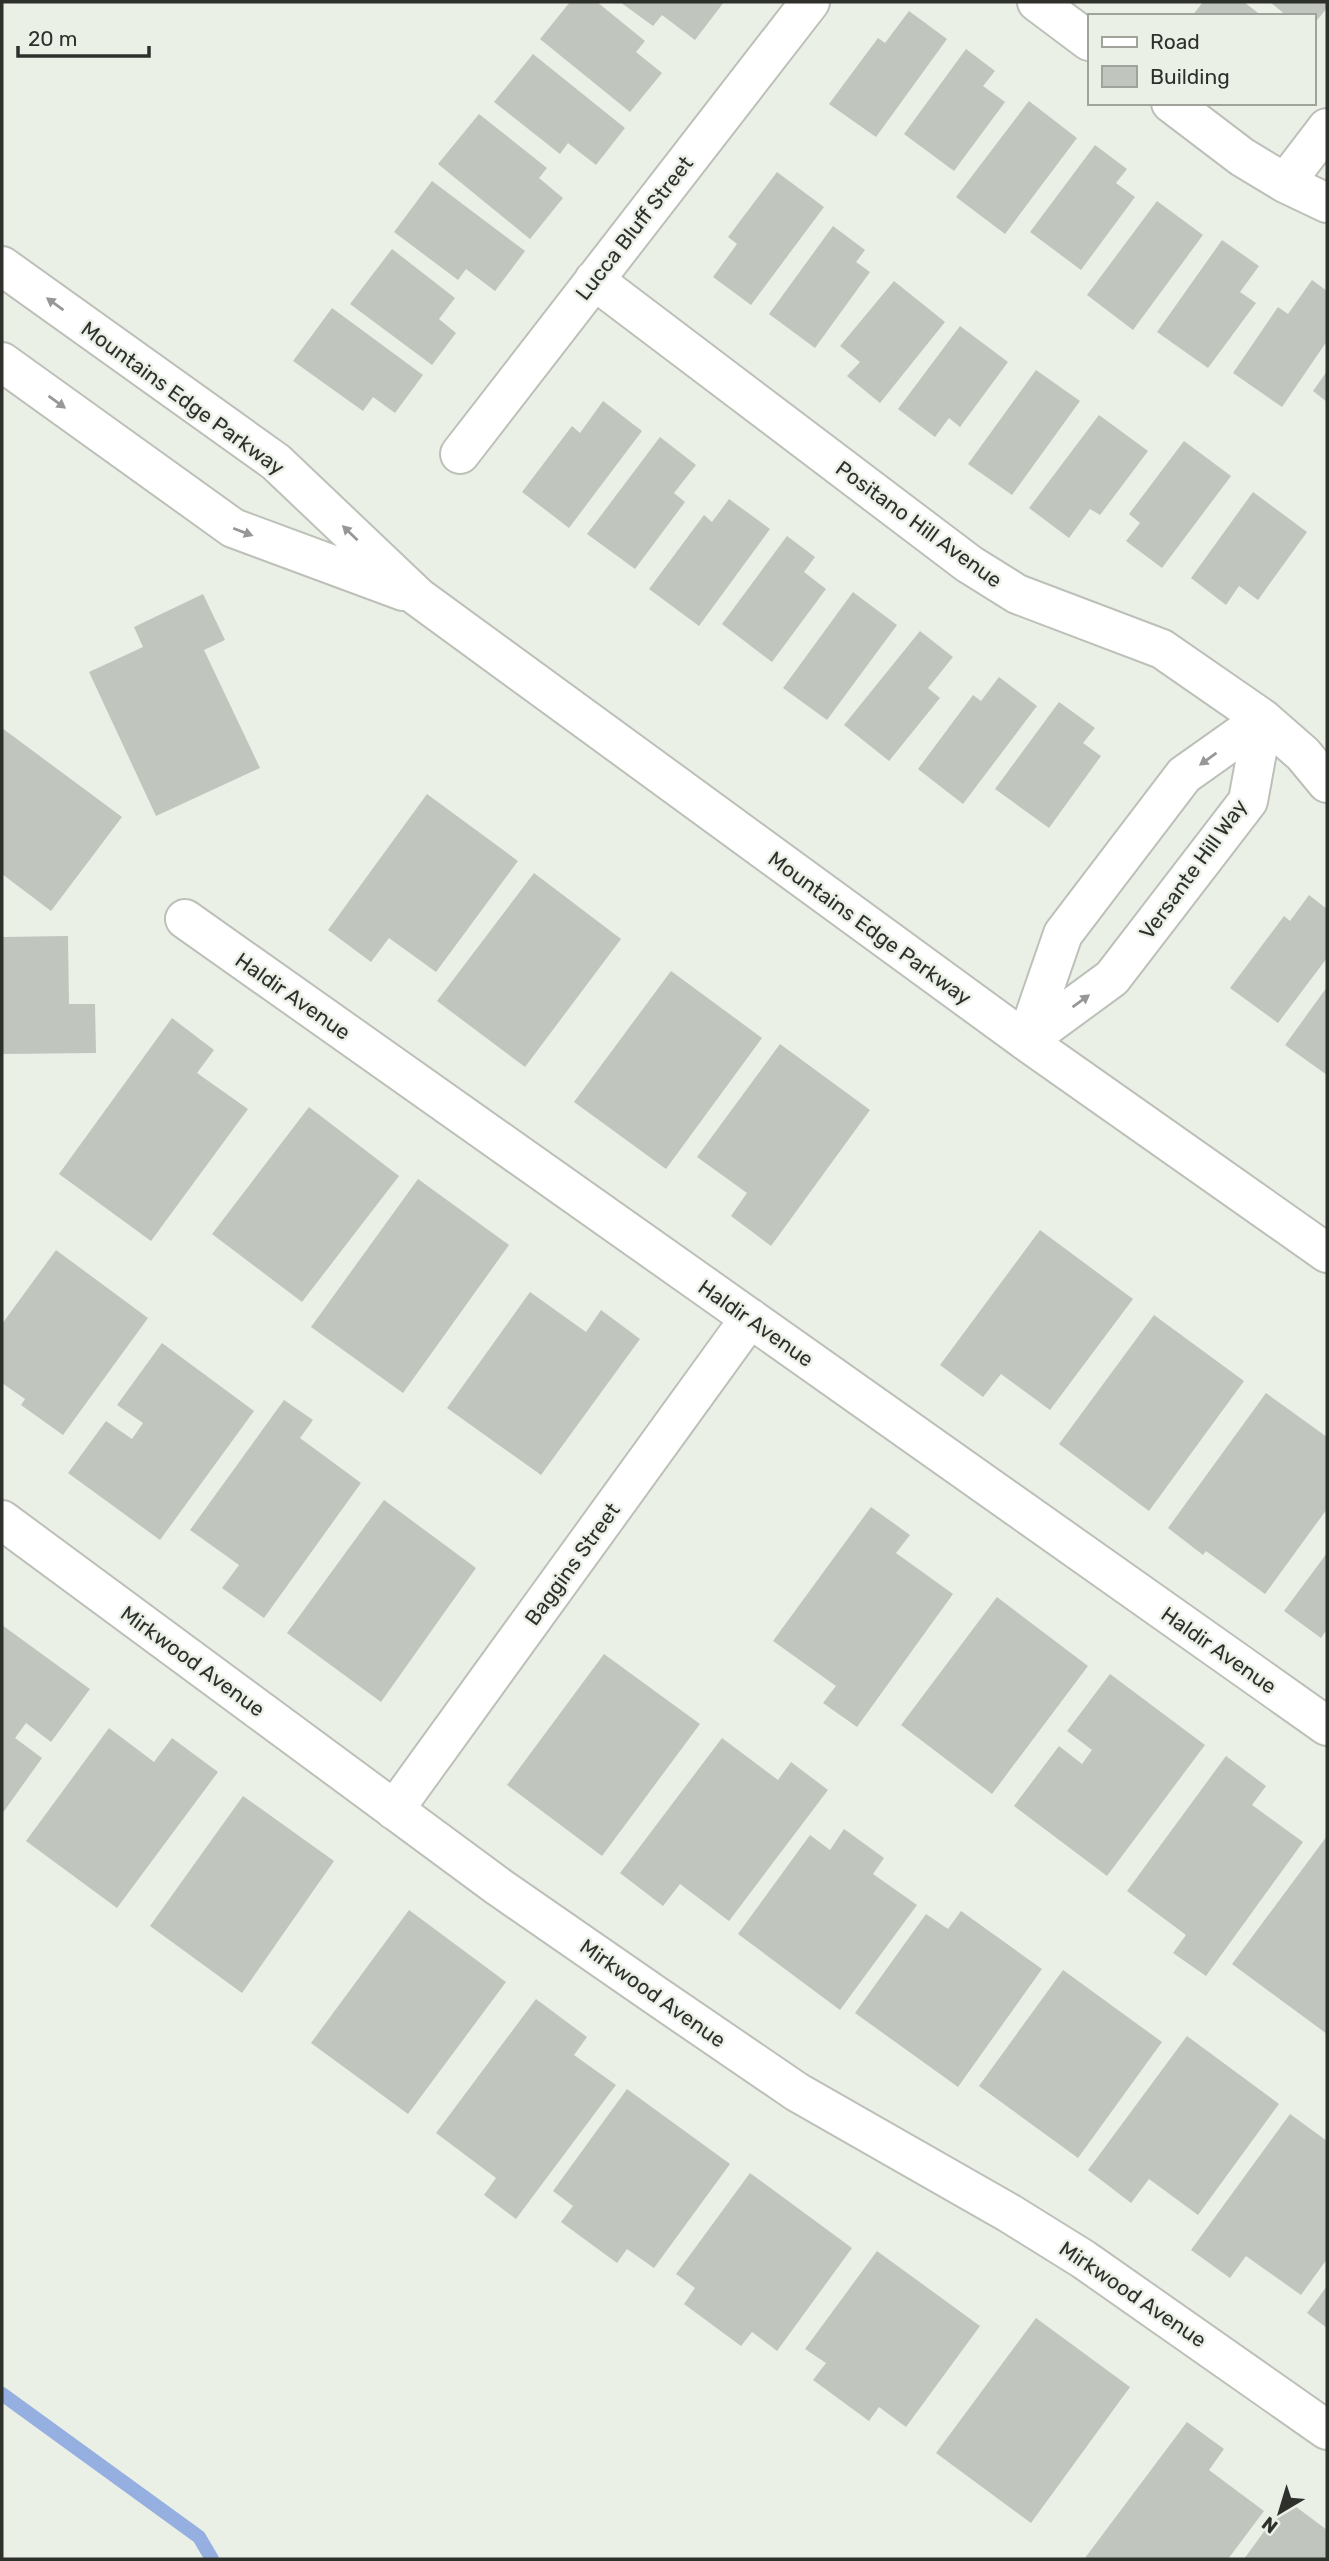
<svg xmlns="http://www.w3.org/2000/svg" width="1329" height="2561" font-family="Rubik,sans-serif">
<rect width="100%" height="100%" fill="#ebf0e7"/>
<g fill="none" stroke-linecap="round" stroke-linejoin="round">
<!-- stream -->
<path stroke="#96afe1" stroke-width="14" d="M 2,2394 L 199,2537 L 212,2559"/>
</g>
<!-- building -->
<path fill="#c0c5bd" d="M 570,2 L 597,2 L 645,41 L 636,52 L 662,73 L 630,112 L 540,39 Z
M 620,2 L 724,2 L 695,40 L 662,15 L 653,26 Z
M 1203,2 L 1244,2 L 1262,16 L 1192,16 Z
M 1270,2 L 1327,2 L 1327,8 L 1313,25 L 1313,16 L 1287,16 Z
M 909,11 L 947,39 L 876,137 L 829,104 L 878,38 L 885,43 Z
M 966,49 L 995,71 L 983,86 L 1005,102 L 954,171 L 904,134 Z
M 533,54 L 625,128 L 596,165 L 568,143 L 560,154 L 494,102 Z
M 1029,101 L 1077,138 L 1005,234 L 956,197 Z
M 479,114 L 547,168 L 539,178 L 563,198 L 530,239 L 438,164 Z
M 1095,145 L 1127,169 L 1116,183 L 1135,197 L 1081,270 L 1030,232 Z
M 777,172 L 824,207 L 751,305 L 713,277 L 737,244 L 728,237 Z
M 432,181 L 525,251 L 495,291 L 466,269 L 458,280 L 394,232 Z
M 1157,201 L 1203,235 L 1133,330 L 1087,295 Z
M 833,226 L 865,250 L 856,262 L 870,272 L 815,348 L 769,314 Z
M 1222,240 L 1259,266 L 1240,292 L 1256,303 L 1208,368 L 1157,332 Z
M 392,249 L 455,298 L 439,319 L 456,333 L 432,365 L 350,304 Z
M 1312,280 L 1327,291 L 1327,341 L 1282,407 L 1233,373 L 1278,307 L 1288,314 Z
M 894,281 L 945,322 L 880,403 L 847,376 L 860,362 L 840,346 Z
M 332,308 L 423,375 L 395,413 L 373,397 L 363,411 L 293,361 Z
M 960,326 L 1008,362 L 960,427 L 949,418 L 935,437 L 898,409 Z
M 1036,370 L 1080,401 L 1012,495 L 968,464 Z
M 1327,371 L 1327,402 L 1313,391 Z
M 603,401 L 642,431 L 569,528 L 522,492 L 572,426 L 580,433 Z
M 1099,415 L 1148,451 L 1100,515 L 1090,509 L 1069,538 L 1029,508 Z
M 660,437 L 696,465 L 674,493 L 685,502 L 635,569 L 587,534 Z
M 1184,441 L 1231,476 L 1162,568 L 1126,541 L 1140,523 L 1129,514 Z
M 1253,492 L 1307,532 L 1258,600 L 1239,586 L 1226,605 L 1191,578 Z
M 729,499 L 770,529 L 699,626 L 649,589 L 704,515 L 712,522 Z
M 787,536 L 815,557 L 804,572 L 826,589 L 772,662 L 722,624 Z
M 853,592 L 897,625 L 827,720 L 783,688 Z
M 203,594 L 225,640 L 204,650 L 260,768 L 156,816 L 89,672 L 143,647 L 134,627 Z
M 920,631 L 953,657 L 928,688 L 940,698 L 889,761 L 844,725 Z
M 999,677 L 1037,706 L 963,804 L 918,769 L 973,695 L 981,701 Z
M 1059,702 L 1095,728 L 1083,743 L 1101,756 L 1049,828 L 995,789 Z
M 2,728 L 122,817 L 51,911 L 2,874 Z
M 427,794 L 518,861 L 436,972 L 389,938 L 371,962 L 328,930 Z
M 534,873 L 621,939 L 525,1067 L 437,1001 Z
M 1309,895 L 1327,909 L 1327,958 L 1278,1023 L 1230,988 L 1284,916 L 1290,921 Z
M 68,936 L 69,1004 L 95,1004 L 96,1053 L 2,1054 L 2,937 Z
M 671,971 L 762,1038 L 666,1169 L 574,1102 Z
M 1327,987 L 1327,1075 L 1285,1045 Z
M 172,1018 L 214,1050 L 197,1073 L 248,1109 L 151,1241 L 59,1174 Z
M 780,1044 L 870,1110 L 771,1246 L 731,1216 L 747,1193 L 697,1157 Z
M 309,1107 L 399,1176 L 302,1302 L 212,1234 Z
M 418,1179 L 509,1245 L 403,1393 L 311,1327 Z
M 1040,1230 L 1133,1299 L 1050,1410 L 1001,1374 L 983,1397 L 940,1365 Z
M 56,1250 L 148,1318 L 63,1435 L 21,1405 L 25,1399 L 2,1383 L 2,1324 Z
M 530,1292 L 586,1332 L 601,1310 L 640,1339 L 541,1475 L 447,1408 Z
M 1154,1315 L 1244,1381 L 1149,1511 L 1059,1444 Z
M 162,1343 L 254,1411 L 160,1540 L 68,1473 L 106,1421 L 132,1439 L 143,1423 L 117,1405 Z
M 1266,1393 L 1327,1437 L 1327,1509 L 1265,1594 L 1206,1551 L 1203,1555 L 1168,1528 Z
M 284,1400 L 313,1420 L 300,1438 L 361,1483 L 264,1618 L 222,1588 L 239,1565 L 190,1530 Z
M 384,1500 L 476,1568 L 381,1702 L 287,1633 Z
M 871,1507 L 910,1535 L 896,1553 L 953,1594 L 857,1727 L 823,1703 L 836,1686 L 773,1641 Z
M 1327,1553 L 1327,1629 L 1321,1638 L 1284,1611 Z
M 997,1597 L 1088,1666 L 992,1794 L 901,1725 Z
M 2,1625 L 90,1689 L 51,1742 L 26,1723 L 15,1738 L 42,1758 L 2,1814 Z
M 604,1654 L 700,1724 L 602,1856 L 507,1785 Z
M 1110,1674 L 1205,1745 L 1107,1876 L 1014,1806 L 1059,1746 L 1082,1764 L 1092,1750 L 1067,1731 Z
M 109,1728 L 154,1762 L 172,1738 L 218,1772 L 117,1908 L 26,1841 Z
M 722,1738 L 778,1780 L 791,1762 L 828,1790 L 729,1921 L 680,1884 L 663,1906 L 620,1873 Z
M 1226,1756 L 1266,1786 L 1252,1805 L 1303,1842 L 1206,1976 L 1173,1953 L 1186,1935 L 1127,1891 Z
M 243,1796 L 334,1861 L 242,1993 L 150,1926 Z
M 844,1829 L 884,1858 L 873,1874 L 917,1905 L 840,2010 L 738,1934 L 810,1835 L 830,1850 Z
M 1327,1836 L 1327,2034 L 1232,1964 Z
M 409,1910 L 506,1982 L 408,2114 L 311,2043 Z
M 961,1911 L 1042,1969 L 958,2087 L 855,2013 L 926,1914 L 948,1929 Z
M 1063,1970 L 1162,2042 L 1078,2158 L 979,2086 Z
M 536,1999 L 587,2037 L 574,2055 L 616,2085 L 516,2219 L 484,2195 L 496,2178 L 436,2133 Z
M 1187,2036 L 1279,2104 L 1198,2215 L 1149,2179 L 1131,2203 L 1088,2170 Z
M 627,2089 L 730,2164 L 654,2268 L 627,2249 L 617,2263 L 561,2222 L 573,2206 L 553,2191 Z
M 1290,2114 L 1327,2141 L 1327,2259 L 1301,2295 L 1246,2256 L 1230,2278 L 1191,2250 Z
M 750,2173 L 852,2248 L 777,2351 L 752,2332 L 741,2346 L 684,2304 L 695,2288 L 676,2274 Z
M 877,2251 L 980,2326 L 906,2427 L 879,2407 L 869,2421 L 813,2380 L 826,2363 L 805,2349 Z
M 1327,2286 L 1327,2328 L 1307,2313 Z
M 1036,2318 L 1130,2387 L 1031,2523 L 936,2453 Z
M 1187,2422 L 1224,2449 L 1209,2470 L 1264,2511 L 1228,2559 L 1085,2558 Z
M 1287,2500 L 1327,2530 L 1327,2559 L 1244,2559 Z"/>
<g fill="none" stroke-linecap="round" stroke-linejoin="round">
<defs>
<path id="minor" d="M 1037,2 L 1089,41
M 1171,103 L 1242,157 L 1285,183 L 1327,203
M 1285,183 L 1327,128
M 2,266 L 276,462 L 418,597 L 1026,1041 L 1327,1253
M 594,280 L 969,564 L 1017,594 L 1162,649 L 1263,719 L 1303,754 L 1327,783
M 2,362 L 233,528 L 403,591
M 460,454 L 810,2
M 185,919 L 1327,1726
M 1026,1041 L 1112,978 L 1248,801 L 1263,719
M 1026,1041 L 1063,934 L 1184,775 L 1263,719
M 2,1520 L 499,1887 L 655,1995 L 797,2092 L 1009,2213 L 1083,2259 L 1327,2430
M 394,1810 L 750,1318"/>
</defs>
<!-- minor casing -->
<use href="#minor" stroke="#bcc0b8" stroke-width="42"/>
<!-- minor -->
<use href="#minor" stroke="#fff" stroke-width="38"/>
</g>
<!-- one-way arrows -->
<defs><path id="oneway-solid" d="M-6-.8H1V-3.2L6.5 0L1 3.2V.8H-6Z" transform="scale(1.75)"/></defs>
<g fill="#969896">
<use href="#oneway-solid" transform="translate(55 304) rotate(-144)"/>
<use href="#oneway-solid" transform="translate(57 402) rotate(36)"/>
<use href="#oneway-solid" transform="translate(243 532) rotate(21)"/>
<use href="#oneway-solid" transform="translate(350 533) rotate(-136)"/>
<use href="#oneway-solid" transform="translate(1208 759) rotate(144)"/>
<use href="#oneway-solid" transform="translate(1081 1001) rotate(-36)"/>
</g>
<g text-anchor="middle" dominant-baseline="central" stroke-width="5" stroke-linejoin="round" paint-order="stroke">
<!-- street labels -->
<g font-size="21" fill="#2e302c" stroke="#ebf0e7">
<text transform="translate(634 228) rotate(-52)">Lucca Bluff Street</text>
<text transform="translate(183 398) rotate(36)">Mountains Edge Parkway</text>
<text transform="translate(919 524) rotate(36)">Positano Hill Avenue</text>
<text transform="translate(1193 869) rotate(-54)">Versante Hill Way</text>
<text transform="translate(870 928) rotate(36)">Mountains Edge Parkway</text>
<text transform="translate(293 996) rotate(35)">Haldir Avenue</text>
<text transform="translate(756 1323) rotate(35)">Haldir Avenue</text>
<text transform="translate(572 1564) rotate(-54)">Baggins Street</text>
<text transform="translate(1219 1650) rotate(35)">Haldir Avenue</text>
<text transform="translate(193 1661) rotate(36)">Mirkwood Avenue</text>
<text transform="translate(653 1993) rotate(35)">Mirkwood Avenue</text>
<text transform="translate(1133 2294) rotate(34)">Mirkwood Avenue</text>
</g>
</g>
<!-- border -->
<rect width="1329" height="2561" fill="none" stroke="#2e302c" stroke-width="7"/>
<!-- legend -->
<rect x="1088" y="14" width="228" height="91" fill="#ebf0e7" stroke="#9fa39c" stroke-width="2"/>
<rect x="1102" y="37" width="35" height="10" fill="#ffffff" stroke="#9fa39c" stroke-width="2"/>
<text x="1150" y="49" font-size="21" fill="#2e302c">Road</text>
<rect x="1102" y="66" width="35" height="21" fill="#c0c5bd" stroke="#9fa39c" stroke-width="2"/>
<text x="1150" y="84" font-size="21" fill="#2e302c">Building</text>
<!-- north arrow -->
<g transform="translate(1280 2512) rotate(218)" stroke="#ebf0e7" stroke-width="5" paint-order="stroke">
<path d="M0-5L12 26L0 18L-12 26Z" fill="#2e302c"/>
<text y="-10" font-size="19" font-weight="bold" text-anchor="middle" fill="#2e302c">N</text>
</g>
<!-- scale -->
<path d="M18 46v10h131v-10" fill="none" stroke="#2e302c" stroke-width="3.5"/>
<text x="28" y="46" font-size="21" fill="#2e302c" stroke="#ebf0e7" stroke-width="5" paint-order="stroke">20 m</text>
</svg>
